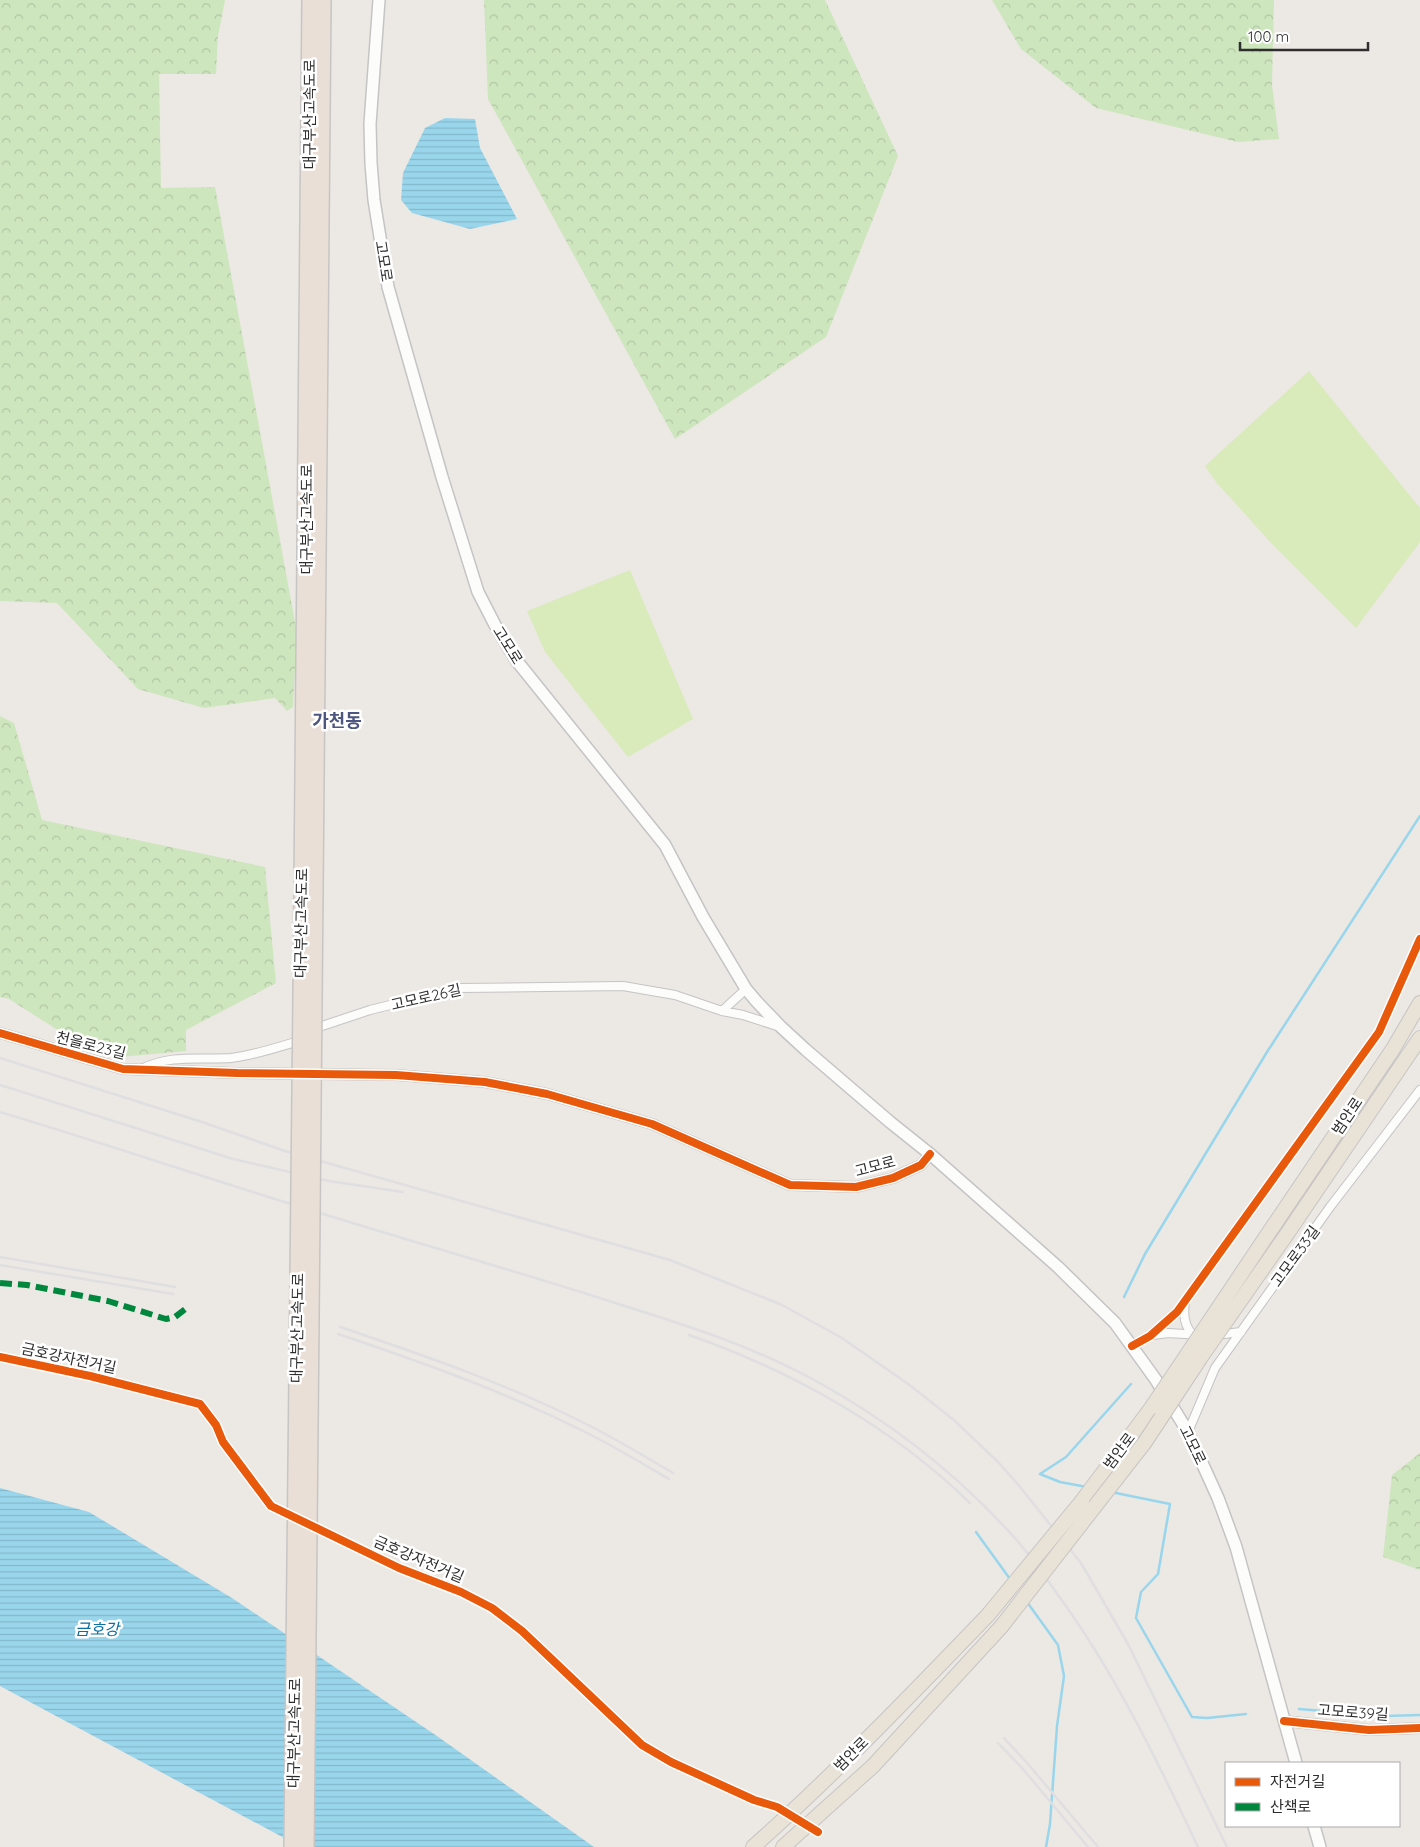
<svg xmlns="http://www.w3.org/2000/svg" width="1420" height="1847" font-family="Quicksand,'Noto Sans KR',sans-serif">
<defs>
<pattern id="forest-crowns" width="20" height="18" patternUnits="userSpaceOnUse" patternTransform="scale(1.25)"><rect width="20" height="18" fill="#cee6be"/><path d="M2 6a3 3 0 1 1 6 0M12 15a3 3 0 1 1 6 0" fill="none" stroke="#b1c6a4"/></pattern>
<pattern id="water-rules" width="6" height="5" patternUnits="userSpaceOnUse" patternTransform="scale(1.25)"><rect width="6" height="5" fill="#99d6ec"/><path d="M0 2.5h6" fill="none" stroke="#84b8cb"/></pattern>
</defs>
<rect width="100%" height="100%" fill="#ece8e4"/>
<!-- forest -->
<path fill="url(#forest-crowns)" d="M 0,0 L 225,0 L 218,36 L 216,74 L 159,74 L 161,188 L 215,187 L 297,633 L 293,707 L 287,711 L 275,698 L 204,708 L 138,689 L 57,603 L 0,601 Z
M 484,0 L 825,0 L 898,156 L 826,337 L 675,439 L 488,99 Z
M 992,0 L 1274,0 L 1272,85 L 1279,139 L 1238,142 L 1096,108 L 1021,49 Z
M 0,716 L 14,723 L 42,820 L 265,867 L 276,983 L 186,1030 L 186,1051 L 120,1057 L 67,1036 L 9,999 L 0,997 Z
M 1420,1453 L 1420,1570 L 1383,1557 L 1392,1475 Z"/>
<!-- pitch -->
<path fill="#d9eabb" d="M 1309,371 L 1420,508 L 1420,542 L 1356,628 L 1273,545 L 1216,482 L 1205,466 Z
M 630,570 L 693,719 L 628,757 L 545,652 L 527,611 Z"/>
<!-- water -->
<path fill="url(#water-rules)" d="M 445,118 L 475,119 L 480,148 L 517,219 L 470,229 L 412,213 L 401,200 L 403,173 L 425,128 Z
M 0,1488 L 89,1512 L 232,1598 L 434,1734 L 594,1847 L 301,1847 L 0,1686 Z"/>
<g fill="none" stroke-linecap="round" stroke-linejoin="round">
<!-- stream -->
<path stroke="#99d6ec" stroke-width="2.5" d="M 1124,1297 L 1145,1254 L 1267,1052 L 1420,816
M 1040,1474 L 1060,1482 L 1087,1487
M 1040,1474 L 1066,1457 L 1131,1384
M 1111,1492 L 1170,1504 L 1158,1574 L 1141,1592 L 1136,1618 L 1192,1717 L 1207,1718 L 1246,1714
M 976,1532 L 1010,1579
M 1027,1602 L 1058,1645 L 1064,1676 L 1057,1726 L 1050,1824 L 1046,1847
M 1299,1709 L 1385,1716 L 1420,1715"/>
<defs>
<path id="minor" d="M 722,1011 L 746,989
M 313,1029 L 370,1010 L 459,988 L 623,986 L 675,995 L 722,1011 L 743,1015 L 780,1027
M 141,1069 C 172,1054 198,1060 231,1058 C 252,1056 282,1046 302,1040
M 1185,1303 C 1183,1315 1184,1326 1193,1335
M 1153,1335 L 1168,1333 L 1201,1335
M 1215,1335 L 1241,1332
M 1132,1346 L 1150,1336 L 1177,1312 L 1379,1032 L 1420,939
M 1188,1432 L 1215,1368 L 1330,1207 L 1420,1090"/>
<path id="tertiary" d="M 0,1033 L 123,1069 L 237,1073 L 396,1075 L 485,1082 L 547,1094 L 652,1124 L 790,1185 L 856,1187 L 893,1178 L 921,1165 L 930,1154
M 1284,1721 L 1369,1730 L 1420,1728"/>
<path id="secondary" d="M 379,0 L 370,124 L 371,163 L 374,200 L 388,287 L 442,477 L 478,592 L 495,625 L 516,660 L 665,845 L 703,917 L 746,989 L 757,1002 L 781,1027 L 806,1050 L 890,1122 L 930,1154 L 1058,1267 L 1115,1323 L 1156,1380 L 1188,1432 L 1218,1498 L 1236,1547 L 1296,1763
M 1314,1826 L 1320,1847"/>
<path id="trunk" d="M 1274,1225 L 1393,1049 L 1420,1003
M 1287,1234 L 1420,1038
M 1082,1501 L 1152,1407
M 753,1847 C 835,1774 912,1694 988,1615
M 783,1847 L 873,1766 L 1001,1627"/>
<path id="motorway" d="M 301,998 L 310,0
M 314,1000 L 323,0"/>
</defs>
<!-- minor casing -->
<use href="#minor" stroke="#c5c4c5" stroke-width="10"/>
<!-- tertiary casing -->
<use href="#tertiary" stroke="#c5c4c5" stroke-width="12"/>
<!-- secondary casing -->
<use href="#secondary" stroke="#c5c4c5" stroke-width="14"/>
<!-- trunk casing -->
<use href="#trunk" stroke="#c6c5c4" stroke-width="16"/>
<!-- motorway casing -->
<use href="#motorway" stroke="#c6c5c4" stroke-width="18"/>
<!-- minor -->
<use href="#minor" stroke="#fcfcfb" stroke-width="8"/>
<!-- tertiary -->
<use href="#tertiary" stroke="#fcfcfb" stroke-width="10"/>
<!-- secondary -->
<use href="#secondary" stroke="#fcfcfb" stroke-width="11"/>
<!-- trunk -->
<use href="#trunk" stroke="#e9e2d6" stroke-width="14"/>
<!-- motorway -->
<use href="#motorway" stroke="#eadfd6" stroke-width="15"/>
<!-- rail -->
<path stroke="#dfdfe1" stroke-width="2.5" d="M 0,1058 L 202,1122 L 285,1151 L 670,1260 L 782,1305 L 842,1338 L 911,1386 L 955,1421 L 998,1462 L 1016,1482 L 1081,1563 L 1128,1644 L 1227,1847
M 0,1085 L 233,1159 L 329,1181 L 403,1192
M 0,1112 C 116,1147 230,1186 346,1221 C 434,1248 522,1273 609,1301 C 679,1323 751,1345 816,1381 C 889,1421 957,1474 1013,1536 C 1030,1554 1044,1575 1058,1595 C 1115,1673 1157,1760 1198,1847
M 0,1257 L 175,1287
M 0,1265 L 173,1294
M 340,1327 C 426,1356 513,1386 594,1428 C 621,1442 647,1458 673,1473
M 338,1334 C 424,1363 509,1393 589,1434 C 617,1448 643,1464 669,1479
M 689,1335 C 792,1371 892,1427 970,1503
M 1004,1738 L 1028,1764 L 1098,1847
M 998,1743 L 1023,1769 L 1088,1847"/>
<defs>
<path id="trunk-bridge" d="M 1152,1407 L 1274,1225
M 988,1615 L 1082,1501
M 1001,1627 L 1145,1442 L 1201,1357 L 1287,1234"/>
<path id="motorway-bridge" d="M 292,1847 L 301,998
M 306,1847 L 314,1000"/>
</defs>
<!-- trunk-bridge casing -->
<use href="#trunk-bridge" stroke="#c6c5c4" stroke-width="16" stroke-linecap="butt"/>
<!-- motorway-bridge casing -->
<use href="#motorway-bridge" stroke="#c6c5c4" stroke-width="18" stroke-linecap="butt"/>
<!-- trunk-bridge -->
<use href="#trunk-bridge" stroke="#e9e2d6" stroke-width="14"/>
<!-- motorway-bridge -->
<use href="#motorway-bridge" stroke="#eadfd6" stroke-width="15"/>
<!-- quiet -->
<path stroke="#00873e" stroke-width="6" stroke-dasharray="12 6" stroke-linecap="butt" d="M 0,1283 L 27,1285 L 108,1301 L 166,1319 L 175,1317 L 188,1307"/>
<defs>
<path id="cycleway" d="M 0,1033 L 123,1069 L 237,1073 L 396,1075 L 485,1082 L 547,1094 L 652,1124 L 790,1185 L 856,1187 L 893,1178 L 921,1165 L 930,1154
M 1132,1346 L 1150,1336 L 1177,1312 L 1379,1032 L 1420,939
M 0,1357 L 90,1376 L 200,1404 L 216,1425 L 223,1442 L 271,1506 L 399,1568 L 461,1592 L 492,1608 L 522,1631 L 642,1745 L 671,1762 L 754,1800 L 777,1807 L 818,1832
M 1284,1721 L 1369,1730 L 1420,1728"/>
</defs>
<!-- cycleway casing -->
<use href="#cycleway" stroke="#fff" stroke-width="11"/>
<!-- cycleway -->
<use href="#cycleway" stroke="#e8590c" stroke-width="8"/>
</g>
<g text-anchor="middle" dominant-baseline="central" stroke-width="5" stroke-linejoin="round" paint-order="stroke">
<!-- street labels -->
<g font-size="15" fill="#2e2e2e" stroke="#fff">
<text transform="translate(309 114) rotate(-90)">대구부산고속도로</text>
<text transform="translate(384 261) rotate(81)">고모로</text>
<text transform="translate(306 519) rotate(-90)">대구부산고속도로</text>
<text transform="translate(508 645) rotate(58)">고모로</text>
<text transform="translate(301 923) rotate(-89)">대구부산고속도로</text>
<text transform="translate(426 997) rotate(-13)">고모로26길</text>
<text transform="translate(91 1045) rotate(14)">천을로23길</text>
<text transform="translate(1347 1116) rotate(-56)">범안로</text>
<text transform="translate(875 1166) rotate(-15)">고모로</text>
<text transform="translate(1295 1256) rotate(-54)">고모로33길</text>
<text transform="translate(297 1328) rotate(-89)">대구부산고속도로</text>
<text transform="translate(69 1358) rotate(12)">금호강자전거길</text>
<text transform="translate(1193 1445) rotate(64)">고모로</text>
<text transform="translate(1119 1451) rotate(-53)">범안로</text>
<text transform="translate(419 1559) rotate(23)">금호강자전거길</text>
<text transform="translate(1353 1712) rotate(4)">고모로39길</text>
<text transform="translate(294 1733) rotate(-89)">대구부산고속도로</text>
<text transform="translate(851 1754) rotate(-45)">범안로</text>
</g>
<!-- water labels -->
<g font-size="16" font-style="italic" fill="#0d6fa3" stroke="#fff">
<text x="97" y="1629">금호강</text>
</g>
<!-- quarter labels -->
<g font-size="18" font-weight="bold" fill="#4d5680" stroke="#fff">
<text x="337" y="720">가천동</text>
</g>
</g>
<!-- legend -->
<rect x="1225" y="1762" width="175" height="65" fill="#ffffff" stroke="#ababab"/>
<rect x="1235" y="1778" width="25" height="8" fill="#e8590c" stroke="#ababab"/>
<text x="1270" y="1787" font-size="15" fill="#2e2e2e">자전거길</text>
<rect x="1235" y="1803" width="25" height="8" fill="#00873e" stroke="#ababab"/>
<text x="1270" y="1812" font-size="15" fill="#2e2e2e">산책로</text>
<!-- scale -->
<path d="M1240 42v8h128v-8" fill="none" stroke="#2e2e2e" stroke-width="2.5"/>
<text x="1248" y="42" font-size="15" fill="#2e2e2e" stroke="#ffffff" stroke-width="4" paint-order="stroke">100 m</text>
</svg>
